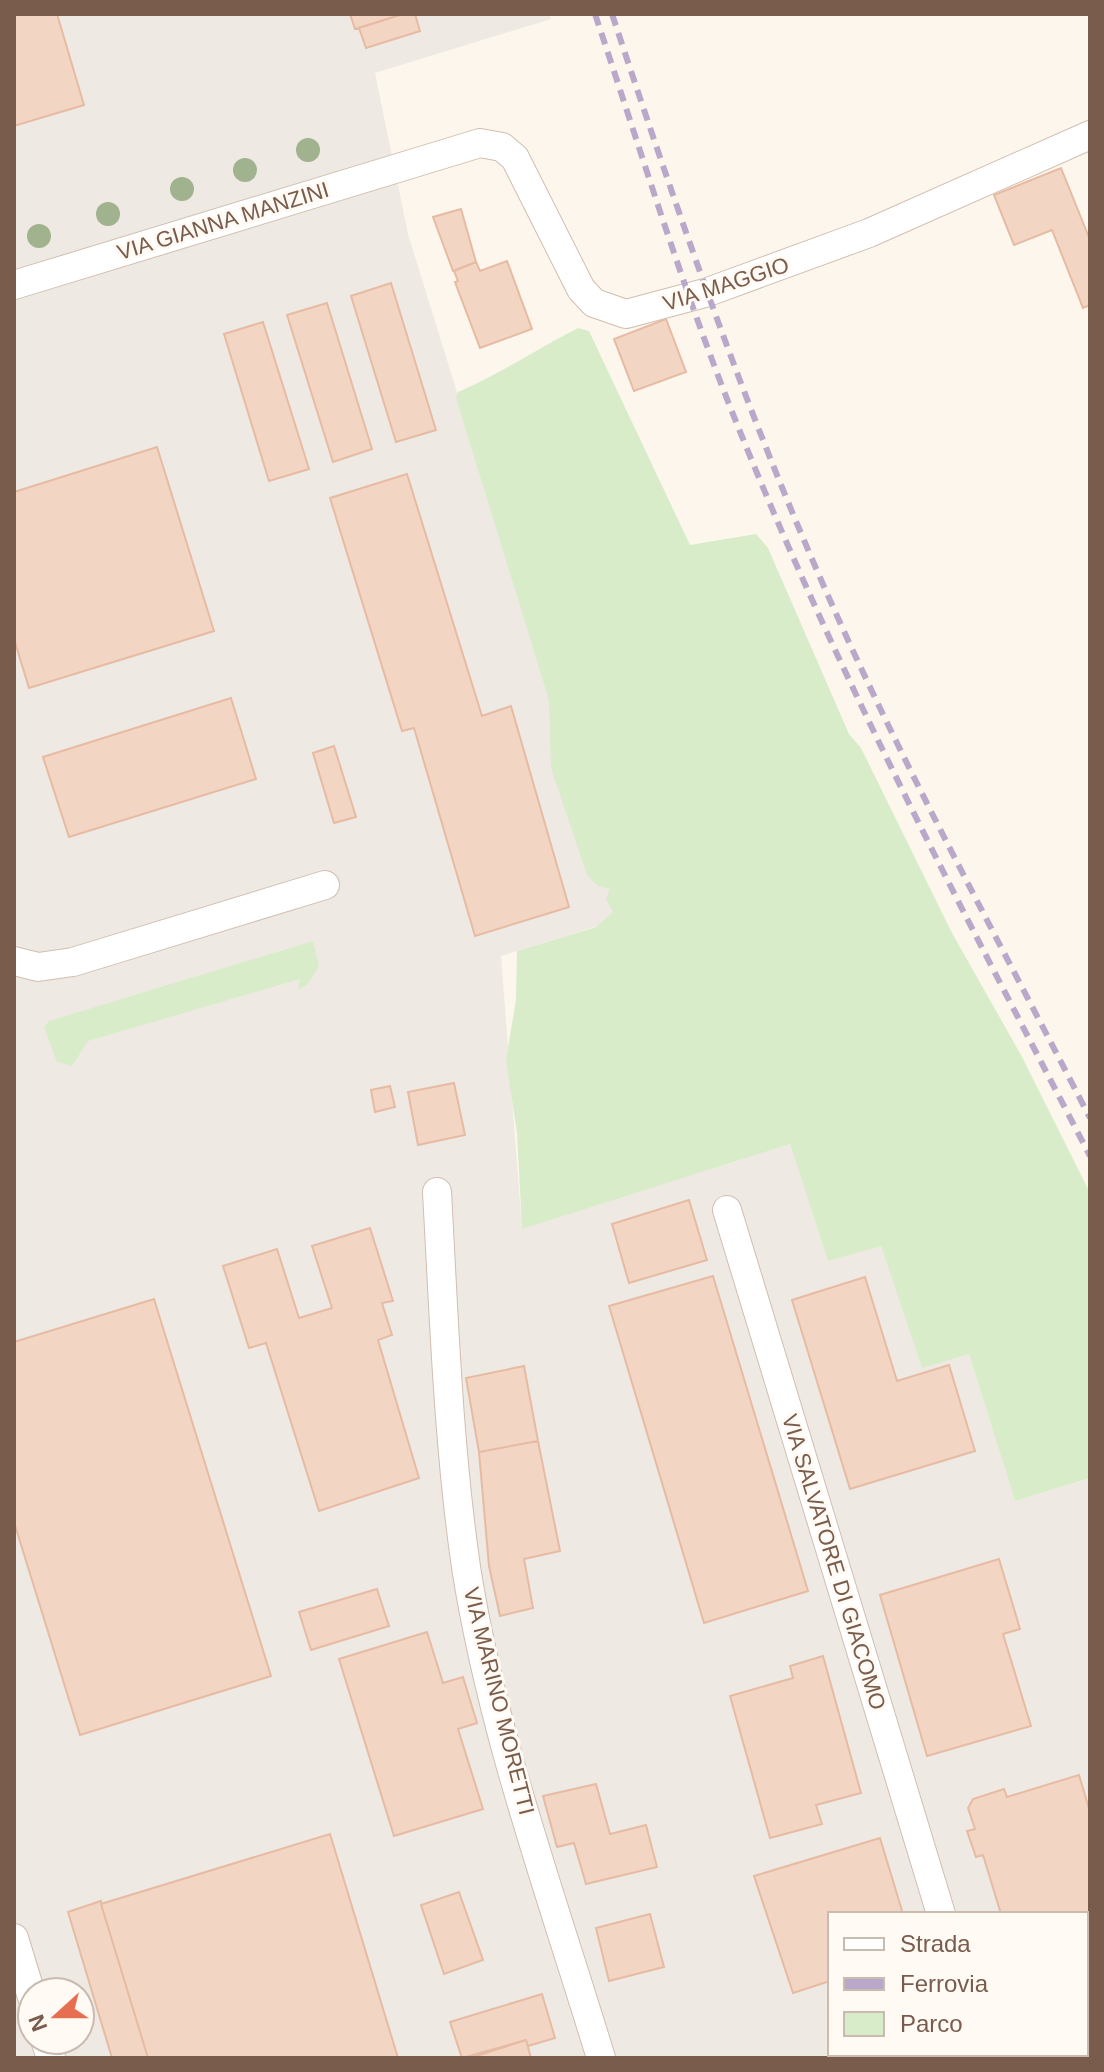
<svg xmlns="http://www.w3.org/2000/svg" width="1104" height="2072" font-family="Arial,sans-serif">
<rect width="100%" height="100%" fill="#fdf6ec"/>
<!-- industrial -->
<path fill="#efe9e4" fill-rule="evenodd" d="M 14,14 L 549,14 L 551,19 L 375,73 L 408,234 L 620,919 L 501,956 L 522,1228 L 790,1144 L 828,1261 L 881,1245 L 922,1367 L 969,1354 L 1015,1501 L 1090,1478 L 1090,2058 L 14,2058 ZM 830,1914 L 1086,1914 L 1086,2054 L 830,2054 ZM 32,1992 L 80,1992 L 80,2040 L 32,2040 Z"/>
<!-- green -->
<path fill="#d8ecc9" d="M 578,328 L 589,331 L 690,545 L 756,534 L 768,548 L 849,734 L 861,748 L 952,933 L 1021,1055 L 1090,1193 L 1090,1478 L 1015,1501 L 969,1354 L 922,1368 L 881,1246 L 828,1261 L 790,1144 L 522,1229 L 517,1133 L 506,1060 L 516,1000 L 517,951 L 596,927 L 613,912 L 606,899 L 610,889 L 598,886 L 587,875 L 551,768 L 549,700 L 456,398 L 458,392 C 500,374 537,349 578,328 Z
M 313,941 L 319,966 L 308,984 L 298,990 L 300,979 L 88,1041 L 72,1066 L 57,1062 L 44,1027 L 49,1021 Z"/>
<!-- building -->
<path fill="#f3d5c3" stroke="#e6bba3" stroke-width="2" d="M 14,14 L 57,14 L 84,105 L 14,126 Z
M 350,14 L 403,14 L 355,29 Z
M 403,14 L 415,14 L 420,31 L 366,48 L 359,28 Z
M 1061,168 L 1090,240 L 1090,305 L 1083,308 L 1052,230 L 1014,245 L 994,195 Z
M 461,209 L 476,262 L 453,271 L 433,217 Z
M 507,261 L 532,329 L 480,348 L 455,282 L 458,281 L 454,271 L 476,262 L 480,271 Z
M 391,283 L 436,430 L 396,442 L 351,296 Z
M 327,303 L 372,449 L 333,462 L 287,315 Z
M 666,319 L 686,372 L 634,391 L 614,339 Z
M 263,322 L 309,469 L 269,481 L 224,334 Z
M 157,447 L 214,631 L 29,688 L 14,639 L 14,492 Z
M 407,474 L 482,716 L 511,706 L 569,907 L 475,936 L 414,728 L 402,731 L 330,498 Z
M 231,698 L 256,779 L 69,837 L 43,757 Z
M 334,746 L 356,817 L 334,823 L 313,753 Z
M 454,1083 L 465,1135 L 418,1145 L 408,1092 Z
M 390,1086 L 395,1107 L 375,1112 L 371,1090 Z
M 689,1200 L 707,1260 L 629,1283 L 612,1224 Z
M 370,1228 L 393,1301 L 382,1303 L 392,1335 L 378,1340 L 419,1478 L 319,1511 L 266,1343 L 249,1348 L 223,1266 L 277,1249 L 299,1318 L 332,1308 L 312,1246 Z
M 713,1276 L 808,1591 L 704,1623 L 609,1306 Z
M 865,1277 L 897,1381 L 949,1365 L 975,1451 L 850,1489 L 792,1300 Z
M 154,1299 L 271,1676 L 80,1735 L 14,1522 L 14,1342 Z
M 524,1366 L 538,1441 L 479,1452 L 466,1378 Z
M 538,1441 L 560,1551 L 524,1559 L 533,1608 L 500,1616 L 489,1566 L 479,1452 Z
M 999,1559 L 1020,1629 L 1003,1634 L 1031,1726 L 927,1756 L 880,1595 Z
M 377,1589 L 389,1626 L 311,1650 L 299,1612 Z
M 427,1632 L 443,1683 L 463,1677 L 477,1723 L 458,1729 L 483,1809 L 394,1836 L 339,1659 Z
M 823,1656 L 861,1793 L 816,1805 L 822,1824 L 770,1838 L 730,1696 L 793,1678 L 790,1666 Z
M 1079,1775 L 1090,1812 L 1090,1911 L 1080,1914 L 1001,1914 L 983,1855 L 976,1857 L 967,1831 L 975,1829 L 968,1808 L 973,1799 L 1004,1789 L 1007,1797 Z
M 596,1784 L 610,1834 L 646,1825 L 657,1867 L 586,1884 L 574,1843 L 557,1847 L 543,1796 Z
M 330,1834 L 398,2058 L 148,2058 L 101,1904 Z
M 880,1838 L 903,1914 L 830,1914 L 830,1981 L 793,1993 L 754,1876 Z
M 459,1892 L 483,1960 L 444,1974 L 421,1905 Z
M 101,1901 L 101,1904 L 148,2058 L 112,2058 L 68,1912 Z
M 650,1914 L 664,1967 L 609,1981 L 596,1928 Z
M 542,1994 L 555,2038 L 528,2046 L 526,2040 L 462,2058 L 450,2022 Z
M 526,2040 L 531,2058 L 470,2058 Z"/>
<g fill="none" stroke-linecap="round" stroke-linejoin="round">
<defs>
<path id="minor" d="M 14,285 L 480,143 L 502,147 L 515,158 L 581,289 L 594,303 L 626,314 L 705,293 L 869,233 L 1090,135
M 14,961 L 38,967 L 73,962 L 325,885
M 437,1192 C 444,1317 448,1443 466,1567 C 492,1734 552,1897 601,2058
M 727,1210 L 941,1914
M 14,1938 L 32,1997
M 1086,2009 L 1090,2007
M 45,2040 L 51,2058
M 924,2058 L 937,2054"/>
</defs>
<!-- minor casing -->
<use href="#minor" stroke="#d1beb0" stroke-width="30"/>
<!-- minor -->
<use href="#minor" stroke="#fff" stroke-width="28"/>
<!-- rail -->
<path stroke="#b9a8c9" stroke-width="6" stroke-dasharray="12 8" stroke-linecap="butt" d="M 595,14 C 642,154 685,297 741,434 C 841,682 967,919 1090,1156
M 612,14 C 676,207 740,395 822,582 C 902,765 999,941 1090,1118"/>
</g>
<!-- trees -->
<g fill="#a0b28e">
<circle cx="308" cy="150" r="12"/>
<circle cx="245" cy="170" r="12"/>
<circle cx="182" cy="189" r="12"/>
<circle cx="108" cy="214" r="12"/>
<circle cx="39" cy="236" r="12"/>
</g>
<g text-anchor="middle" dominant-baseline="central" stroke-width="6" stroke-linejoin="round" paint-order="stroke">
<!-- street labels -->
<g font-size="22" fill="#7a5c4d" stroke="#fffaf3">
<text transform="translate(223 221) rotate(-17)">VIA GIANNA MANZINI</text>
<text transform="translate(726 284) rotate(-18)">VIA MAGGIO</text>
<text transform="translate(834 1562) rotate(73)">VIA SALVATORE DI GIACOMO</text>
<text transform="translate(499 1701) rotate(76)">VIA MARINO MORETTI</text>
</g>
</g>
<!-- border -->
<rect width="1104" height="2072" fill="none" stroke="#7a5c4d" stroke-width="32"/>
<!-- legend -->
<rect x="828" y="1912" width="260" height="144" fill="#fffaf3" stroke="#cabbb1" stroke-width="2"/>
<rect x="844" y="1938" width="40" height="12" fill="#ffffff" stroke="#cabbb1" stroke-width="2"/>
<text x="900" y="1952" font-size="24" fill="#7a5c4d">Strada</text>
<rect x="844" y="1978" width="40" height="12" fill="#b9a8c9" stroke="#cabbb1" stroke-width="2"/>
<text x="900" y="1992" font-size="24" fill="#7a5c4d">Ferrovia</text>
<rect x="844" y="2012" width="40" height="24" fill="#d8ecc9" stroke="#cabbb1" stroke-width="2"/>
<text x="900" y="2032" font-size="24" fill="#7a5c4d">Parco</text>
<!-- north arrow -->
<g transform="translate(56 2016) rotate(249)"><circle r="38" fill="#fffaf3" stroke="#cabbb1" stroke-width="2"/>
<path d="M0-6L14 30L0 20L-14 30Z" fill="#e76f51"/>
<text y="-12" font-size="22" font-weight="bold" text-anchor="middle" fill="#7a5c4d">N</text>
</g>
</svg>
